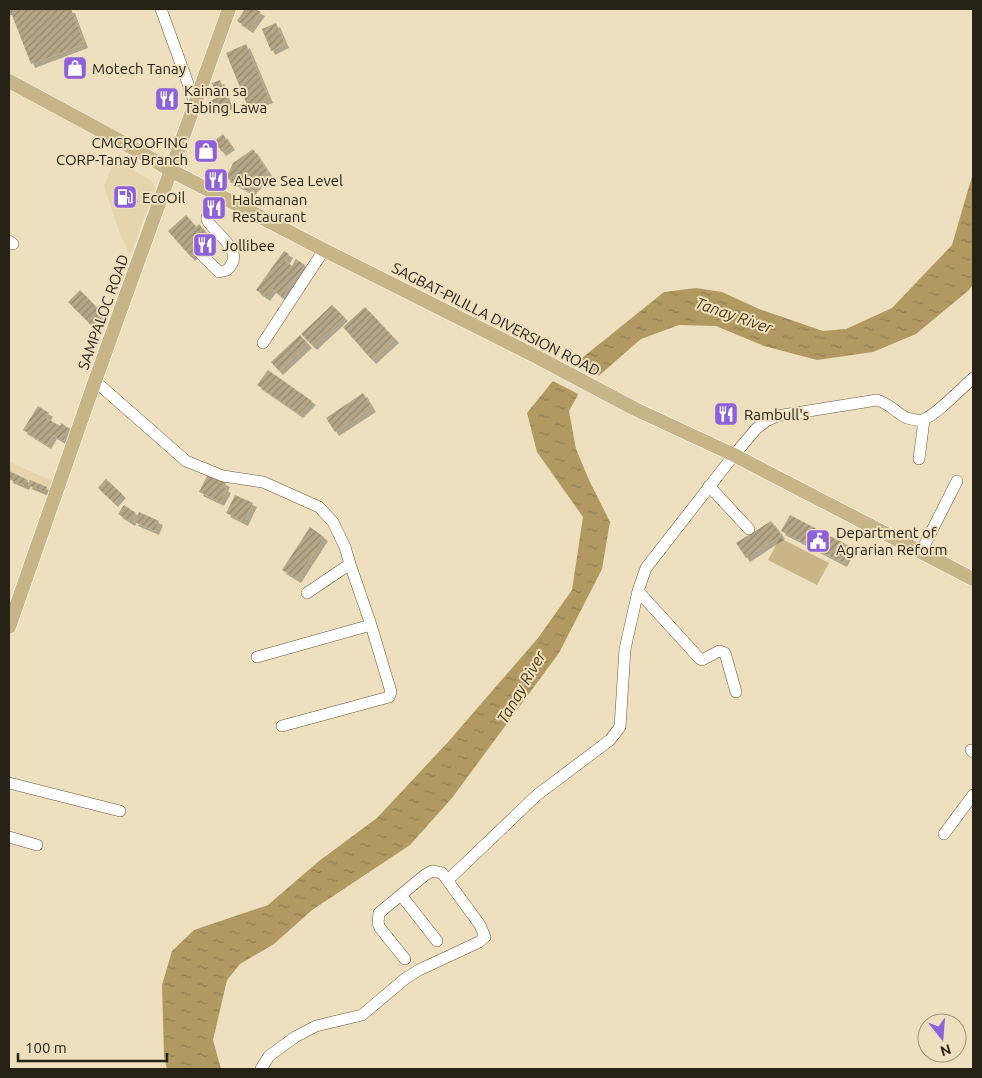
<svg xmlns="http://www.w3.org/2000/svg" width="982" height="1078" font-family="Ubuntu,sans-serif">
<defs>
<pattern id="water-ripples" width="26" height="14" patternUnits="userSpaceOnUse" patternTransform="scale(1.25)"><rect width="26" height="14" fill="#b19961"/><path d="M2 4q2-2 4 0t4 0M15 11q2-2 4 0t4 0" fill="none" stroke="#907c4f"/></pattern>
<pattern id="building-hatch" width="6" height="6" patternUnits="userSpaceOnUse" patternTransform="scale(1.25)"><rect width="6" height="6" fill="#b4a687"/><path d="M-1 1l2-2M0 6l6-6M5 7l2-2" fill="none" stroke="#92876d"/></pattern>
<filter id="shadow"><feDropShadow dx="4" dy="4" stdDeviation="0" flood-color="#0004"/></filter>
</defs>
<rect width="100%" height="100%" fill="#eee0bf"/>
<!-- built -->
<path fill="#e6d4ad" d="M 115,159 L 153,182 L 155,189 L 130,255 L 120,234 L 104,186 Z
M 9,462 L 53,481 L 45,495 L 9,480 Z"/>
<!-- green -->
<path fill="#c9b587" d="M 780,538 L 829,563 L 817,585 L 768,560 Z"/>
<!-- water -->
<path fill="url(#water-ripples)" d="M 973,173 L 973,285 L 969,290 L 916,334 L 873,352 L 817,360 L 764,346 L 716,326 L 679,325 L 641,339 L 579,393 L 569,411 L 576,449 L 589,480 L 610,522 L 602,569 L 559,653 L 452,798 L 410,845 L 312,910 L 274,944 L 240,964 L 227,980 L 213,1040 L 221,1069 L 167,1069 L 164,1057 L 162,985 L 172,951 L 194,930 L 268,905 L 319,861 L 377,818 L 448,742 L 538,638 L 572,590 L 583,517 L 537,452 L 527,413 L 552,382 L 664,292 L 696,288 L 722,292 L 759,309 L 823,331 L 846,329 L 892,308 L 952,245 Z"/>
<!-- pier -->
<path fill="#eee0bf" d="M 573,362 L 601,377 L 580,395 L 551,380 Z"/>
<!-- building -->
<path fill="url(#building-hatch)" filter="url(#shadow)" d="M 9,9 L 71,9 L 84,44 L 31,64 L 12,15 L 9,16 Z
M 245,9 L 255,9 L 261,12 L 249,29 L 237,21 Z
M 276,23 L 285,44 L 271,51 L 262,29 Z
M 246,44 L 269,99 L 248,107 L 226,53 Z
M 220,80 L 229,105 L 218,109 L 208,101 L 217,98 L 212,83 Z
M 223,134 L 231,146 L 222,152 L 214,141 Z
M 253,149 L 268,172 L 250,192 L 226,178 L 233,163 Z
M 131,190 L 134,198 L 119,205 L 115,197 Z
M 186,215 L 196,227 L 199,224 L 212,240 L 191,257 L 168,231 Z
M 284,251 L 289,254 L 285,261 L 292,266 L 296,259 L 305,265 L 282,297 L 272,289 L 266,297 L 256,290 Z
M 80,290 L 102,313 L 90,324 L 68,302 Z
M 332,305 L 344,317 L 313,346 L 301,334 Z
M 365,307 L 395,339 L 372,360 L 343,327 Z
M 300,335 L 308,344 L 279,371 L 271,362 Z
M 268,370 L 312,401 L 299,414 L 257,385 Z
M 363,393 L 372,408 L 335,432 L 326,418 Z
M 38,406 L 49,413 L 46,418 L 60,426 L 61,423 L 70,429 L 63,441 L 53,435 L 47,445 L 23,430 Z
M 9,471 L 28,480 L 25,486 L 9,479 Z
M 208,474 L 226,483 L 224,487 L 227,489 L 220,502 L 199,492 Z
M 106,479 L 122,494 L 114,503 L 98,488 Z
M 30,480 L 47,487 L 45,492 L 28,485 Z
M 235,495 L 253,503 L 244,522 L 226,513 Z
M 124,505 L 136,513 L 131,522 L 118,514 Z
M 139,512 L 159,521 L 155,531 L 134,522 Z
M 790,515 L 851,547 L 843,563 L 781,531 Z
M 771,521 L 781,535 L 746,558 L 736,543 Z
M 310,527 L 324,537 L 297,579 L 282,570 Z"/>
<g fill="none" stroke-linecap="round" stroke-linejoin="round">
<defs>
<path id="minor" d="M 161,9 L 195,103
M 9,241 L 13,244
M 201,254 L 219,272 L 227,270 C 247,251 216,235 207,220 L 207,217 L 217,193
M 263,343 L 324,250
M 95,381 L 186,461 L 223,476 L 263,482 L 319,507 L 333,522 L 345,547 L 350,564 L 307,593
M 919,459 L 924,420
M 709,486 L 749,529
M 921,552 L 957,481
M 638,591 L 699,658 L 702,660 L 719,651 L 725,653 L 736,692
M 257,657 L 371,625
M 282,726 L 389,697 L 391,692 L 371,625 L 350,564
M 971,750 L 973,752
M 9,783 L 120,811
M 944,834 L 973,795
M 9,837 L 37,845
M 448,880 L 537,795 L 610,740 L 620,727 L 625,649 L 638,591 L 646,568 L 734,455 L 756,429 L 766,421 L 777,416 L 877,400 C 889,403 896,413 907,418 C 911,419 918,421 922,420 C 934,417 963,387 973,378
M 401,895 L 437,941
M 261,1069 L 269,1056 L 295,1037 L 316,1026 L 362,1015 L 406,978 L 419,970 L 479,942 L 485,937 L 480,925 L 442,873 L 432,871 L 425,875 L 379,913 L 378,923 L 380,928 L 405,959"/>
<path id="major" d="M 9,81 L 133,148 L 172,171 L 324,250 L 539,358 L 635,409 L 734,455 L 973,579
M 9,627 L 95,381 L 229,9"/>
</defs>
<!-- minor casing -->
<use href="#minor" stroke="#65583c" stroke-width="12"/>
<!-- major casing -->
<use href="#major" stroke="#fff" stroke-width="15"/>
<!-- minor -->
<use href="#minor" stroke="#fff" stroke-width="11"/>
<!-- major -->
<use href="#major" stroke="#c7b588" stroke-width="14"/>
</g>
<!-- icons -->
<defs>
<symbol id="shop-square" viewBox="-11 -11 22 22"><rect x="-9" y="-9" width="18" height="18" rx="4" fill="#8e61db" stroke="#eee0bf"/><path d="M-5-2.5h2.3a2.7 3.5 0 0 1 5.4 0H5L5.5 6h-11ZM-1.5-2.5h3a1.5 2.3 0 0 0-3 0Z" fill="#fff"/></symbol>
<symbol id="restaurant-square" viewBox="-11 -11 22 22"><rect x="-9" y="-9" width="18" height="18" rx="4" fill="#8e61db" stroke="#eee0bf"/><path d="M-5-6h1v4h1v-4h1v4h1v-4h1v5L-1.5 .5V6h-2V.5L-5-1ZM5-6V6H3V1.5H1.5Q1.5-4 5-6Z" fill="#fff"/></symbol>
<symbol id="fuel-square" viewBox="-11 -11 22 22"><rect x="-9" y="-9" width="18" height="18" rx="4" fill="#8e61db" stroke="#eee0bf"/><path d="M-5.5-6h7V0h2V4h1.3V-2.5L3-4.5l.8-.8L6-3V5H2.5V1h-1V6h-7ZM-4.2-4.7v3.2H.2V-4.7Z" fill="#fff"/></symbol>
<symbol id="civic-square" viewBox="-11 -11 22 22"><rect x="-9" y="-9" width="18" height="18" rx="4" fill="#8e61db" stroke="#eee0bf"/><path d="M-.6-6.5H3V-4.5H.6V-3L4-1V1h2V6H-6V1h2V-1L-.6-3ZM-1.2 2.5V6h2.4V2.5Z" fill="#fff"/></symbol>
</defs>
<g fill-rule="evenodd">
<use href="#shop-square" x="61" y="54" width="28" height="28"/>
<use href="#restaurant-square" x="153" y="85" width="28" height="28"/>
<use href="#shop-square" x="192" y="137" width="28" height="28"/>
<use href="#restaurant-square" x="202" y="166" width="28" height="28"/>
<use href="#fuel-square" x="111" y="183" width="28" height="28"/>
<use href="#restaurant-square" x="200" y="194" width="28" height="28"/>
<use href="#restaurant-square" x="191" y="231" width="28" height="28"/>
<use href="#restaurant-square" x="712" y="400" width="28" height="28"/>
<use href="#civic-square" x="804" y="527" width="28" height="28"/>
</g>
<g text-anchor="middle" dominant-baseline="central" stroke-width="4" stroke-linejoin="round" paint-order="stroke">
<!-- poi labels -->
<g font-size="15" fill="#272216" stroke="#eee0bf" text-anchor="start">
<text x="92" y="68">Motech Tanay</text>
<text x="184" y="90">Kainan sa<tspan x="184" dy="17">Tabing Lawa</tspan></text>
<text x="188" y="142" text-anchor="end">CMCROOFING<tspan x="188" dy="17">CORP-Tanay Branch</tspan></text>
<text x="234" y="180">Above Sea Level</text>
<text x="142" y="197">EcoOil</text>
<text x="232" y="199">Halamanan<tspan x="232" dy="17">Restaurant</tspan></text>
<text x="222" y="245">Jollibee</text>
<text x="744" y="414">Rambull's</text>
<text x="836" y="532">Department of<tspan x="836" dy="17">Agrarian Reform</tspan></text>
</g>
<!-- street labels -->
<g font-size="15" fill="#272216" stroke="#eee0bf">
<text transform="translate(103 312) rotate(-70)">SAMPALOC ROAD</text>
<text transform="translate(496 319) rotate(27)">SAGBAT-PILILLA DIVERSION ROAD</text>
</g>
<!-- water labels -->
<g font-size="16" font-style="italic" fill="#4a390a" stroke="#eee0bf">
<text transform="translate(734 315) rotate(19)">Tanay River</text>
<text transform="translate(521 687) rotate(-60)">Tanay River</text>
</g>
</g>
<!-- border -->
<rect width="982" height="1078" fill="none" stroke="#272216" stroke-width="20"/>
<!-- north arrow -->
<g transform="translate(942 1038) rotate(163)"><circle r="24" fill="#eee0bf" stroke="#9e947b"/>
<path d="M0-4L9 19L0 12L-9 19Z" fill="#8e61db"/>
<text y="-8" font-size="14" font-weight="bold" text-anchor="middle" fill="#272216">N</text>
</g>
<!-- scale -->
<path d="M18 1053v8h149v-8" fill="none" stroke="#272216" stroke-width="2.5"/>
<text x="25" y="1053" font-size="15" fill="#272216" stroke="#eee0bf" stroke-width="4" paint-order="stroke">100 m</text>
</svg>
